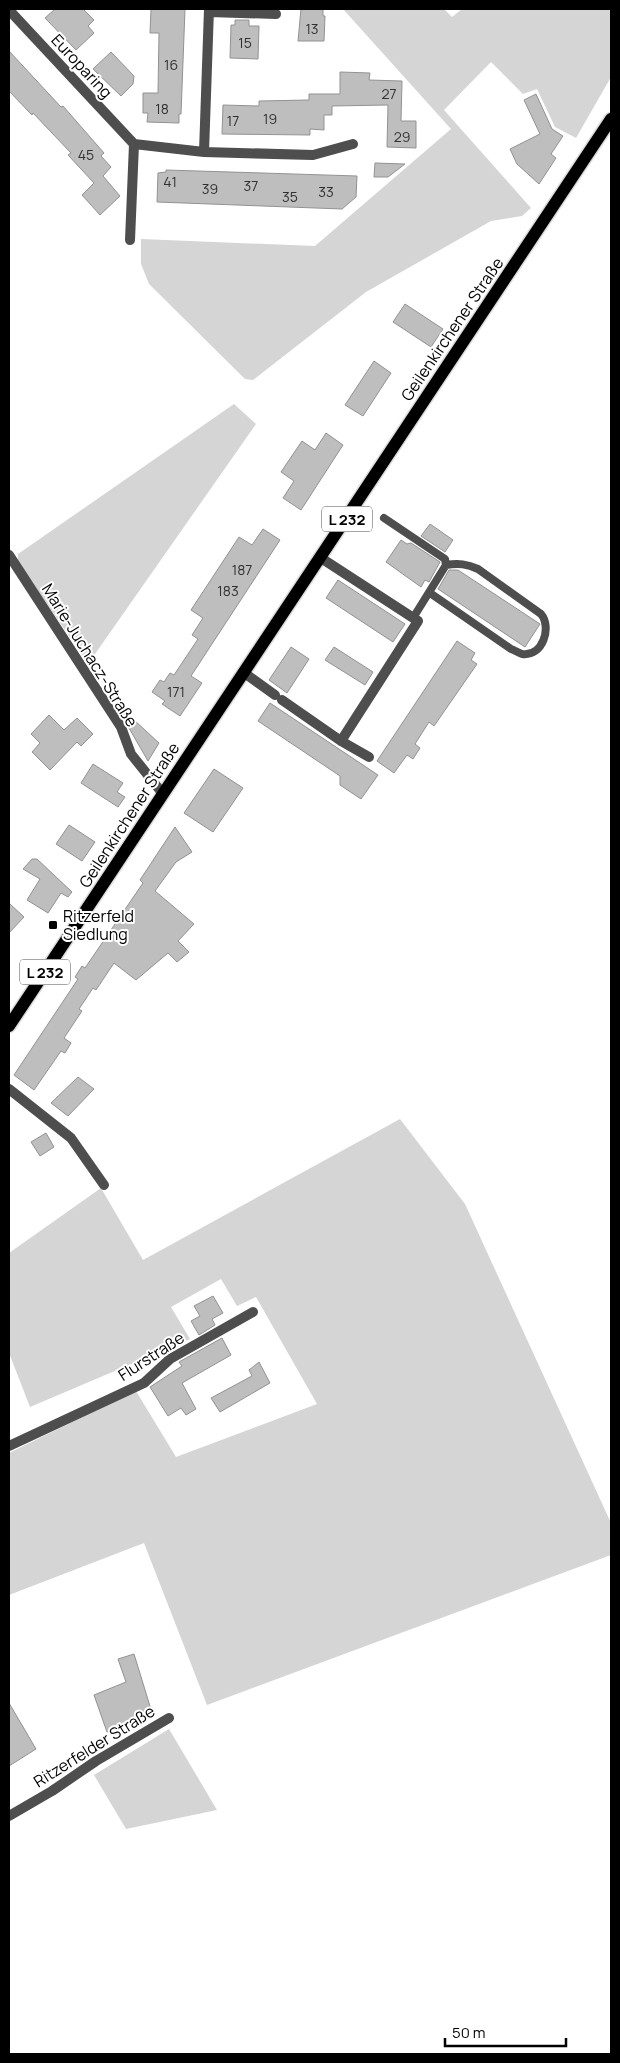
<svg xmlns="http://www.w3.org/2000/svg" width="620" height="2063" font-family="Manrope,sans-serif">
<rect width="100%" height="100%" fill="#fff"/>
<!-- green -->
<path fill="#d5d5d5" d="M 343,9 L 444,9 L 452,17 L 462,9 L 611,9 L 611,77 L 576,138 L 555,127 L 537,89 L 523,94 L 491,62 L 444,110 L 531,208 L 522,216 L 491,221 L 366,292 L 253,380 L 245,379 L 149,284 L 141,264 L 141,239 L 315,246 L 451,129 Z
M 234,404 L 256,424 L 88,664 L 18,561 L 18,554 Z
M 400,1119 L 465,1204 L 611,1523 L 611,1555 L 207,1705 L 144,1543 L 9,1595 L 9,1453 L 136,1391 L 176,1457 L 317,1404 L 256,1297 L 237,1306 L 221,1279 L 171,1307 L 190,1339 L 30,1407 L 9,1353 L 9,1253 L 101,1188 L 143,1260 Z
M 169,1729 L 217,1810 L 126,1829 L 94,1775 Z"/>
<!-- building -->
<path fill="#bebebe" stroke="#929292" d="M 55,9 L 83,9 L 94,20 L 88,26 L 94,33 L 76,50 L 45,18 Z
M 151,9 L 185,9 L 181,114 L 179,114 L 179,123 L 147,122 L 148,113 L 143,113 L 143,93 L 158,93 L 159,33 L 150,33 Z
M 301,9 L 323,9 L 323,16 L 325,16 L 324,41 L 298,41 Z
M 235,20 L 249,20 L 249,26 L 259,26 L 258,59 L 230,58 L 231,25 L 235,25 Z
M 9,51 L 61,107 L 63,106 L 104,153 L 101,156 L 111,167 L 103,176 L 120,196 L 100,215 L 82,195 L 94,183 L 68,155 L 71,153 L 33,113 L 32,115 L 9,91 Z
M 111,52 L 134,76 L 133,84 L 121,96 L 93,69 Z
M 340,72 L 370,73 L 369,80 L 402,81 L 401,121 L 416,121 L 416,148 L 387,147 L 388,105 L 332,106 L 332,115 L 324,115 L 324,130 L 310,129 L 310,135 L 222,134 L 223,105 L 259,106 L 259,101 L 309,100 L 309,94 L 340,94 Z
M 536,94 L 552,129 L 563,136 L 551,154 L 556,158 L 539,184 L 517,164 L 510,149 L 540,134 L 524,100 Z
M 375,163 L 405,164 L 388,177 L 374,177 Z
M 166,170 L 357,176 L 356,197 L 342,209 L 157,202 L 158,173 L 166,172 Z
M 405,304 L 443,329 L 431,347 L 393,322 Z
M 374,361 L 391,373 L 363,416 L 345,405 Z
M 326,433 L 343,445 L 301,510 L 283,498 L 294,481 L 281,472 L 302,441 L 315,450 Z
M 430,524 L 453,540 L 445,552 L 421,536 Z
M 263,529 L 280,540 L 191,676 L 202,683 L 180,716 L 162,704 L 165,701 L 152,692 L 160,680 L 164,682 L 170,673 L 174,675 L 198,639 L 192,635 L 203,618 L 191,610 L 239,537 L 252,545 Z
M 401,540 L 407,544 L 411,543 L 440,562 L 429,582 L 425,580 L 421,587 L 386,562 Z
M 449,570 L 458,570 L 540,624 L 525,647 L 438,589 Z
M 338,580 L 405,624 L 393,642 L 326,598 Z
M 457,641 L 475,653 L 471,660 L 477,664 L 434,726 L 429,722 L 415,744 L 420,748 L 413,759 L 407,755 L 394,773 L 377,761 Z
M 291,647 L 309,659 L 287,693 L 269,680 Z
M 334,647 L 373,672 L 365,685 L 325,660 Z
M 270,703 L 378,775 L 361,799 L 340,785 L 340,776 L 258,721 Z
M 120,707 L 159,743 L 148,761 L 118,709 Z
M 49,715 L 64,730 L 77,718 L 93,734 L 81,746 L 77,742 L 50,770 L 32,752 L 40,743 L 31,734 Z
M 93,764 L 123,783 L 117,792 L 125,797 L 118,807 L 81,783 Z
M 214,769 L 243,788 L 213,832 L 184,813 Z
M 69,825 L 95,842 L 82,861 L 56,844 Z
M 175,827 L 192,852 L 176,862 L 155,891 L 194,924 L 178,941 L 189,952 L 177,962 L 168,953 L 136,980 L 114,963 L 96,990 L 93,988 L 79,1009 L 82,1011 L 64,1038 L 71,1043 L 65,1053 L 61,1051 L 34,1090 L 14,1075 L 78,979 L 75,977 L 82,966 L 85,968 L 143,883 L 140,880 Z
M 32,859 L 37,859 L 72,892 L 68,897 L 61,893 L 48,913 L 27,900 L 40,879 L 23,869 Z
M 9,903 L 24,917 L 9,933 Z
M 78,1077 L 94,1089 L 68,1116 L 51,1103 Z
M 46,1133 L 54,1147 L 40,1156 L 31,1142 Z
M 213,1296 L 223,1313 L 212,1319 L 215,1325 L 199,1335 L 191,1321 L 200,1316 L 194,1306 Z
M 222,1338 L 231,1355 L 182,1383 L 196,1409 L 186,1415 L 181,1408 L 168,1416 L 150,1387 L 182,1366 L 179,1362 Z
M 259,1362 L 270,1383 L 220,1412 L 211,1398 L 252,1376 L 249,1370 Z
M 134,1654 L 153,1716 L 107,1732 L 94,1695 L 126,1682 L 118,1659 Z
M 9,1703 L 36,1749 L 9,1766 Z"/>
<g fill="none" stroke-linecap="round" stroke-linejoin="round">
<defs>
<path id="primary" d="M 9,1026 L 611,119"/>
</defs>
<!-- primary casing -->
<use href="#primary" stroke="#dbdbdb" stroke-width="15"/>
<!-- lane -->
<path stroke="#4e4e4e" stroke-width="8" d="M 384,518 L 445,559 L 446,565 L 413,618
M 430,593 L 511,649 C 514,650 519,653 522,654 C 543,657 552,627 541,614 L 478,569 C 467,564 459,563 446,565"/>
<!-- street -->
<path stroke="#4e4e4e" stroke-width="10" d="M 209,9 L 204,152 L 313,155 L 353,144
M 9,10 L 134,144 L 204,152
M 209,12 L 276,14
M 130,240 L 134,144
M 9,555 L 121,727 L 131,754 L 163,794
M 321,558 L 418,621 L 341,741
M 243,672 L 275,695
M 282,700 L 341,741 L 369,757
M 9,1089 L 71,1138 L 104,1185
M 9,1446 L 144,1383 L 170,1359 L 253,1312
M 9,1816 L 52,1791 L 96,1761 L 169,1718"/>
<!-- primary -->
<use href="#primary" stroke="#000" stroke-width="12"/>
</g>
<!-- markers -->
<rect fill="#000" stroke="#fff" stroke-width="2" x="48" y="920" width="10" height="10" rx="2.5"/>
<g text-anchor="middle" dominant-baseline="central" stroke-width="4" stroke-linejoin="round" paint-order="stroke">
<!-- number labels -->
<g font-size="14" fill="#303030">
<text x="312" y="28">13</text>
<text x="245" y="42">15</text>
<text x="171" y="64">16</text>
<text x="389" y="93">27</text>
<text x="162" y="108">18</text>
<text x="270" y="118">19</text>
<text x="233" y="120">17</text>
<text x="402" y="136">29</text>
<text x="86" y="154">45</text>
<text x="170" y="181">41</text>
<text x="251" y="185">37</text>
<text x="210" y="188">39</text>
<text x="326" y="191">33</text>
<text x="290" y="196">35</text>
<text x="242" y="569">187</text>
<text x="228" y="590">183</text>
<text x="176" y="691">171</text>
</g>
<!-- shield labels -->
<g fill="#fff" stroke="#4c4c4c" stroke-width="1">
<rect x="322" y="506.5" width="50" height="25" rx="4"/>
<rect x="20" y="959.5" width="50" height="25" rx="4"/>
</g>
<g font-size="15" font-weight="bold" fill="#000">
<text x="347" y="519">L 232</text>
<text x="45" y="972">L 232</text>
</g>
<!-- street labels -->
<g font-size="16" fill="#000" stroke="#fff">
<text transform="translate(82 66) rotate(47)">Europaring</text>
<text transform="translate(452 329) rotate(-56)">Geilenkirchener Straße</text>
<text transform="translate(90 655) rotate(58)">Marie-Juchacz-Straße</text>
<text transform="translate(129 815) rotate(-57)">Geilenkirchener Straße</text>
<text transform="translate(151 1356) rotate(-33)">Flurstraße</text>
<text transform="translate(94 1746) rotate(-32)">Ritzerfelder Straße</text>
</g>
<!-- poi labels -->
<g font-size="16" fill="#000" stroke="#fff" text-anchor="start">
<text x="63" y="916">Ritzerfeld<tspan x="63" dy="18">Siedlung</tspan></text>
</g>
</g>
<!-- border -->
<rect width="620" height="2063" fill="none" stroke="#000000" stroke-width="20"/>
<!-- scale -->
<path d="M445 2038v8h121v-8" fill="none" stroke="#000000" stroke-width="2.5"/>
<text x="452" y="2038" font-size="15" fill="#000000" stroke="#ffffff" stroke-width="4" paint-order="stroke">50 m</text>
</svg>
